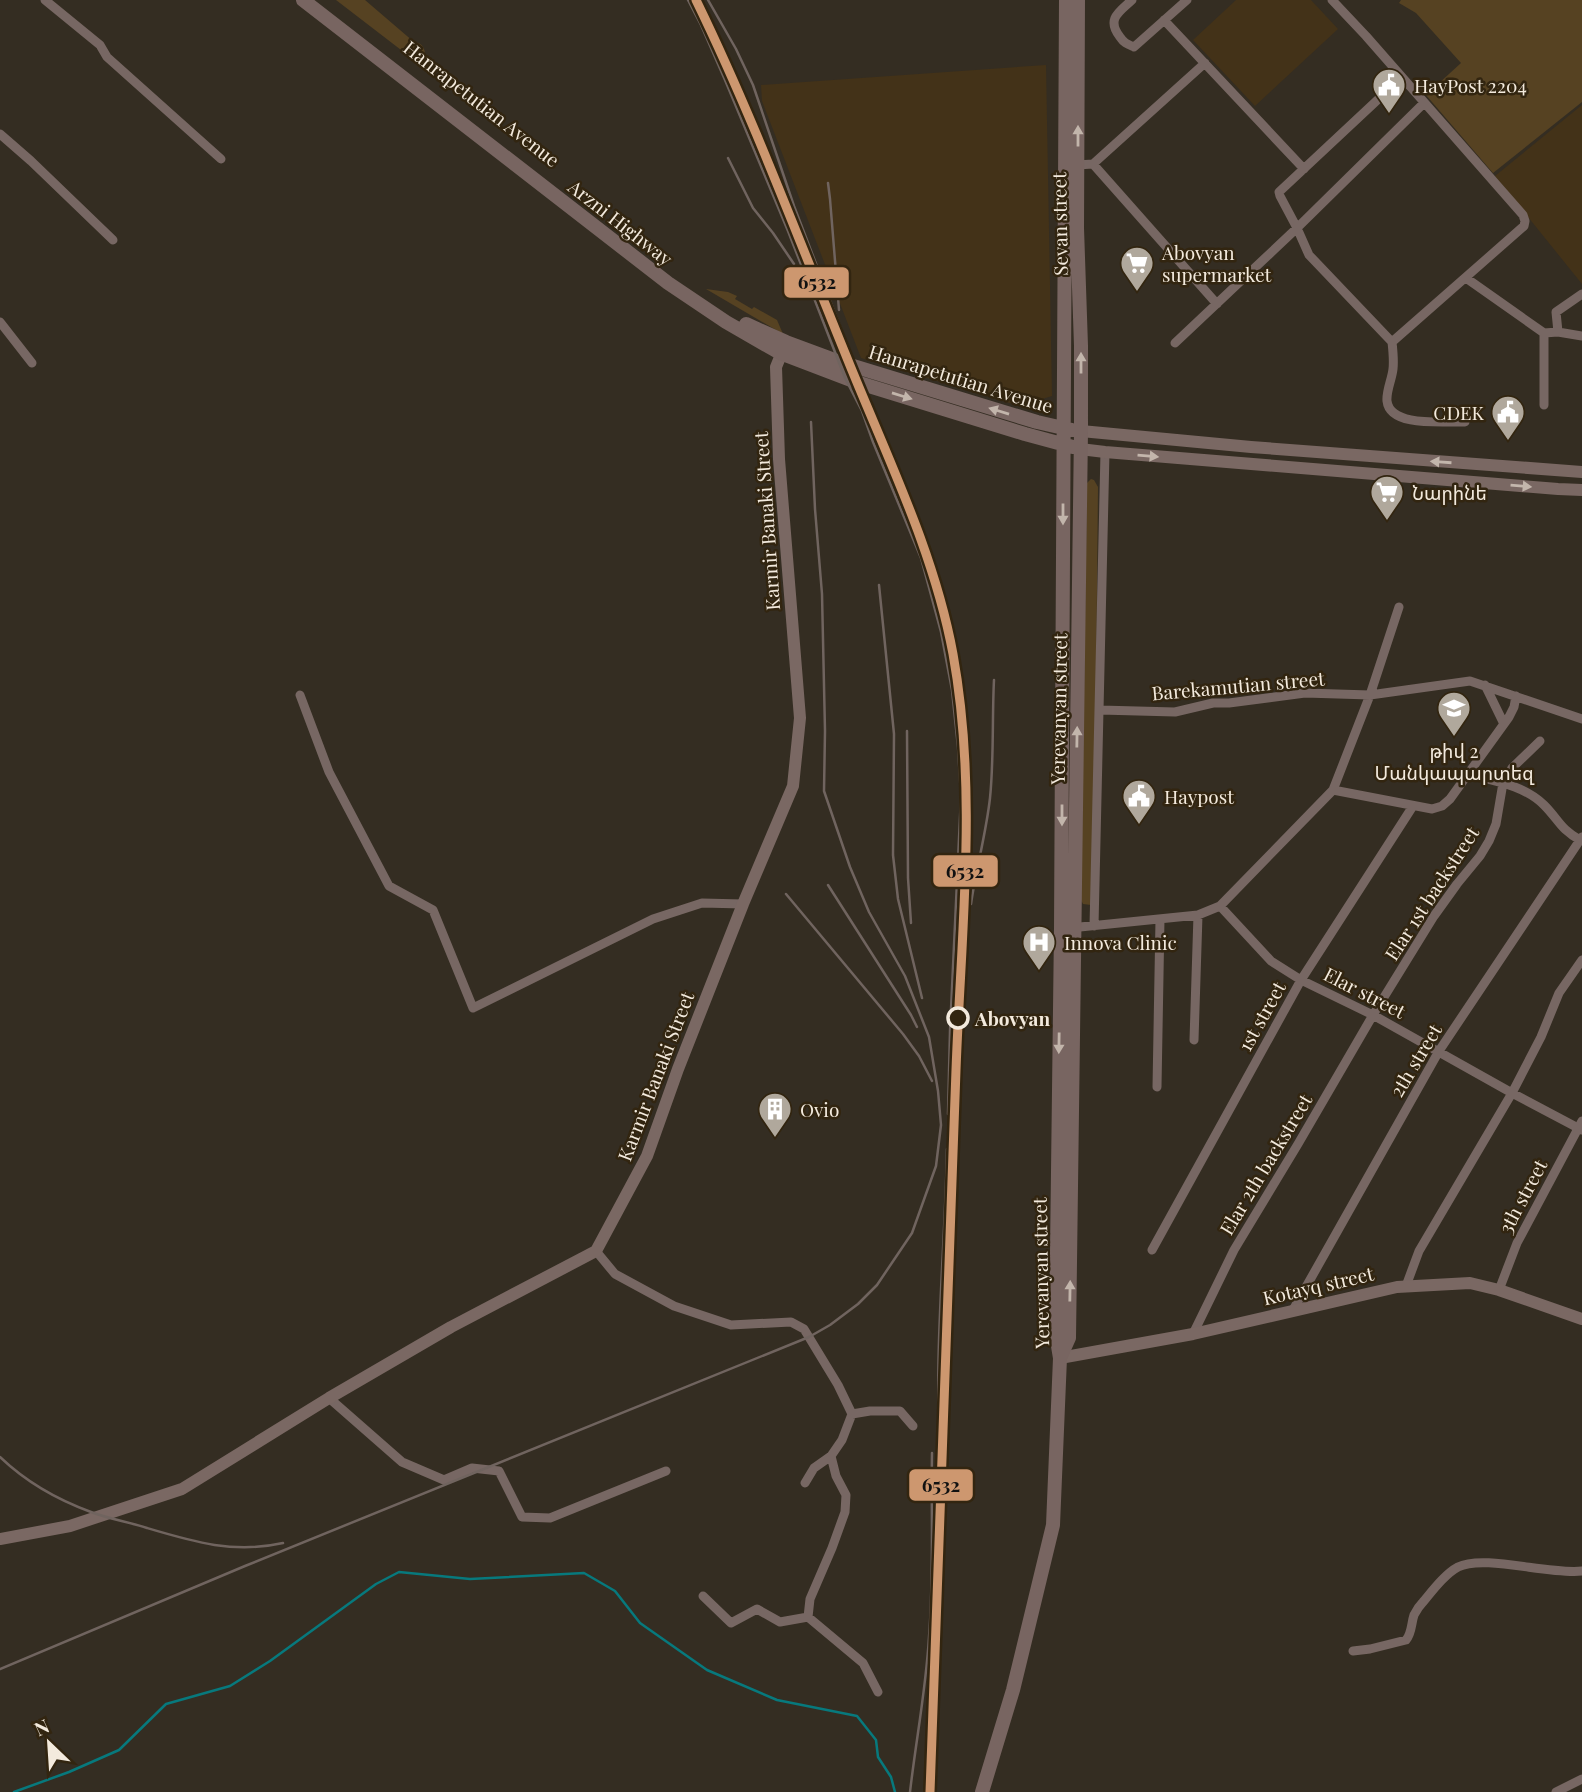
<svg xmlns="http://www.w3.org/2000/svg" width="1582" height="1792" font-family="'Playfair Display','Noto Sans Armenian',serif">
<rect width="100%" height="100%" fill="#342d22"/>
<!-- built -->
<path fill="#433218" d="M 1236,0 L 1311,0 L 1338,29 L 1255,106 L 1193,40 Z
M 1046,65 L 1052,396 L 1020,406 L 861,358 L 762,101 L 761,85 Z
M 1582,105 L 1582,284 L 1495,176 Z"/>
<!-- green -->
<path fill="#564222" d="M 336,0 L 365,0 L 414,42 C 421,43 424,46 425,53 L 418,63 Z
M 1401,0 L 1582,0 L 1582,102 L 1493,173 L 1426,95 L 1461,63 L 1416,13 L 1399,3 Z
M 706,289 L 728,292 L 737,296 L 735,299 L 752,309 L 754,307 L 777,320 L 783,334 Z
M 1091,479 L 1094,480 L 1098,487 L 1094,898 L 1091,905 L 1083,904 L 1081,900 L 1087,483 Z"/>
<g fill="none" stroke-linecap="round" stroke-linejoin="round">
<!-- stream -->
<path stroke="#07797d" stroke-width="2.5" d="M 14,1792 L 69,1772 L 119,1750 L 166,1704 L 230,1686 L 270,1661 L 376,1584 L 399,1572 L 470,1579 L 584,1573 L 615,1591 L 640,1623 L 707,1670 L 777,1700 L 857,1716 L 876,1740 L 878,1757 L 891,1777 L 895,1792"/>
<!-- street -->
<path stroke="#776763" stroke-width="9" d="M 45,0 L 100,45 L 107,57 L 221,159
M 1132,0 C 1119,12 1106,19 1120,37 C 1124,43 1127,44 1134,47 L 1187,0
M 1332,0 L 1366,36 L 1523,215 L 1525,221 L 1524,226 L 1392,342 C 1393,351 1394,360 1393,369 C 1392,379 1386,391 1387,401 C 1390,428 1445,421 1465,422
M 1164,20 L 1304,169
M 0,134 L 31,161 L 113,240
M 1093,164 L 1205,63
M 1077,165 L 1093,164 L 1217,304
M 1466,278 L 1544,333
M 0,322 L 32,363
M 1558,332 L 1582,336
M 1392,342 L 1309,255 L 1297,228 L 1280,196 L 1279,192 L 1402,77
M 1175,343 L 1297,228 L 1424,103
M 1544,405 L 1544,333 L 1558,332 L 1556,312 L 1582,294
M 1485,685 L 1504,724
M 300,695 L 329,772 L 389,886 L 433,910 L 473,1008 L 653,919 L 702,903 L 743,904
M 1100,710 L 1175,712 L 1213,703 L 1229,703 L 1305,693 L 1370,695 L 1470,681 L 1582,719
M 1467,774 C 1494,781 1524,785 1544,805 C 1559,820 1560,829 1580,840
M 1333,790 L 1432,809 L 1442,806 L 1450,799 L 1509,717 L 1514,707 L 1516,696
M 1220,906 L 1271,961 L 1301,980 L 1373,1015 L 1512,1093 L 1582,1130
M 1094,926 L 1105,452
M 1070,928 L 1198,915 L 1220,906 L 1333,790 L 1370,695 L 1399,607
M 1194,1040 L 1198,915
M 1157,1087 L 1160,919
M 1152,1250 L 1301,980 L 1413,806
M 596,1251 L 615,1274 L 674,1306 L 731,1325 L 791,1322 L 804,1329 L 838,1385 L 852,1414 L 842,1440 L 831,1456 L 836,1476 L 846,1495 L 845,1512 L 832,1548 L 810,1599 L 808,1617 L 863,1663 L 878,1692
M 1406,1286 L 1419,1251 L 1512,1093 L 1541,1037 L 1559,993 L 1582,960
M 1499,1290 L 1517,1243 L 1582,1121
M 1293,1310 L 1439,1051 L 1582,837
M 1193,1334 L 1234,1250 L 1298,1144 L 1373,1015 L 1434,916 L 1457,884 L 1480,856 L 1489,841 L 1496,824 L 1503,783 L 1512,768 L 1540,741
M 329,1398 L 402,1462 L 444,1480 L 472,1468 L 499,1471 L 522,1517 L 550,1518 L 666,1471
M 852,1414 L 870,1411 L 900,1411 L 913,1426
M 805,1483 L 814,1468 L 831,1456
M 703,1596 L 731,1623 L 757,1609 L 780,1622 L 808,1617
M 1353,1651 L 1370,1649 L 1406,1640 C 1412,1633 1411,1624 1414,1615 C 1416,1611 1420,1605 1423,1602 C 1433,1590 1445,1574 1458,1567 C 1484,1554 1549,1575 1582,1571
M 1556,1792 L 1582,1779"/>
<!-- secondary -->
<path stroke="#7a6863" stroke-width="12" d="M 1081,431 L 1251,447 L 1582,472
M 1080,449 L 1105,452 L 1558,489 L 1582,490
M 1060,1358 L 1193,1334 L 1397,1287 L 1470,1283 L 1499,1290 L 1582,1319
M 0,1539 L 70,1526 L 182,1489 L 329,1398 L 451,1327 L 596,1251 L 647,1156 L 678,1069 L 743,904 L 793,786 L 800,718 L 779,459 L 776,367 L 785,345"/>
<!-- primary -->
<path stroke="#786561" stroke-width="14" d="M 303,0 L 668,283 L 726,322 L 780,353 L 856,382 L 1025,434 L 1073,447
M 746,324 L 786,342 L 840,362 L 1037,422 L 1072,430
M 1060,1358 L 1069,1338 L 1081,431 L 1081,346 L 1077,228 L 1078,0
M 982,1792 L 1013,1690 L 1053,1525 L 1060,1358 L 1056,1334 L 1061,928 L 1066,0"/>
<!-- rail -->
<path stroke="#70645f" stroke-width="2.5" d="M 688,0 L 701,25 L 725,80 L 788,231 L 845,378 L 862,411 L 873,442 L 921,558 L 941,632 L 952,690 L 958,747 L 961,796 L 950,1031 L 948,1114
M 708,0 L 736,49 L 753,85 L 794,206 L 855,366 L 895,459
M 728,158 L 753,208 L 773,233 L 794,264
M 828,183 L 830,199 L 839,310
M 879,585 L 894,734 L 893,855 L 898,899 L 922,998
M 907,731 L 908,878 L 911,923
M 828,885 L 911,1015 L 917,1027
M 786,894 L 903,1034 L 919,1056 L 932,1081
M 971,904 C 976,869 986,834 990,798 C 994,759 992,719 994,680
M 0,1457 C 25,1481 58,1500 91,1512 C 109,1519 129,1522 147,1528 C 194,1542 234,1554 283,1543
M 942,1474 C 932,1366 945,1258 947,1149
M 0,1669 L 245,1566 L 809,1337 L 830,1325 L 858,1304 L 877,1285 L 912,1233 L 936,1166 L 941,1125 L 938,1091 L 929,1037 L 905,976 L 869,912 L 850,867 L 824,791 L 825,731 L 822,594 L 815,509 L 811,422
M 910,1792 C 916,1740 926,1689 929,1637 C 934,1575 931,1514 932,1453"/>
<defs>
<path id="rail-1" d="M 696,0 C 753,117 798,238 847,358 C 886,455 934,551 953,654 C 978,791 961,932 956,1070 C 947,1311 939,1551 930,1792"/>
</defs>
<!-- rail-1 casing -->
<use href="#rail-1" stroke="#322510" stroke-width="14"/>
<!-- rail-1 -->
<use href="#rail-1" stroke="#cd976f" stroke-width="9"/>
</g>
<!-- one-way arrows -->
<defs><path id="oneway-solid" d="M-6-.8H1V-3.2L6.5 0L1 3.2V.8H-6Z" transform="scale(1.75)"/></defs>
<g fill="#c2b5ab">
<use href="#oneway-solid" transform="translate(1078 136) rotate(-90)"/>
<use href="#oneway-solid" transform="translate(1081 363) rotate(-90)"/>
<use href="#oneway-solid" transform="translate(902 396) rotate(17)"/>
<use href="#oneway-solid" transform="translate(999 411) rotate(-163)"/>
<use href="#oneway-solid" transform="translate(1063 514) rotate(90)"/>
<use href="#oneway-solid" transform="translate(1077 737) rotate(-89)"/>
<use href="#oneway-solid" transform="translate(1062 815) rotate(90)"/>
<use href="#oneway-solid" transform="translate(1059 1043) rotate(91)"/>
<use href="#oneway-solid" transform="translate(1070 1291) rotate(-89)"/>
</g>
<g fill="#c3b6ac">
<use href="#oneway-solid" transform="translate(1148 456) rotate(5)"/>
<use href="#oneway-solid" transform="translate(1441 462) rotate(-176)"/>
<use href="#oneway-solid" transform="translate(1521 486) rotate(5)"/>
</g>
<!-- icons -->
<defs>
<symbol id="civic-pin" viewBox="-11 -11 22 30"><path d="M0 17L-7.5 6A9.5 9.5 0 1 1 7.5 6Z" fill="#b0a89c" stroke="#322510"/><path d="M-.6-6.5H3V-4.5H.6V-3L4-1V1h2V6H-6V1h2V-1L-.6-3ZM-1.2 2.5V6h2.4V2.5Z" fill="#fff"/></symbol>
<symbol id="supermarket-pin" viewBox="-11 -11 22 30"><path d="M0 17L-7.5 6A9.5 9.5 0 1 1 7.5 6Z" fill="#b0a89c" stroke="#322510"/><path d="M-6-5.5h2.5l.6 2H6L4.5 2H-2.5L-4.4-4H-6ZM-1.5 3.2a1.3 1.3 0 1 0 .1 0ZM3 3.2a1.3 1.3 0 1 0 .1 0Z" fill="#fff"/></symbol>
<symbol id="school-pin" viewBox="-11 -11 22 30"><path d="M0 17L-7.5 6A9.5 9.5 0 1 1 7.5 6Z" fill="#b0a89c" stroke="#322510"/><path d="M0-5L7-2L0 1L-7-2ZM-4 1L0 2.5L4 1V4Q0 6-4 4Z" fill="#fff"/></symbol>
<symbol id="hospital-pin" viewBox="-11 -11 22 30"><path d="M0 17L-7.5 6A9.5 9.5 0 1 1 7.5 6Z" fill="#b0a89c" stroke="#322510"/><path d="M-5-5h3v3.5h4V-5h3V5h-3V1.5h-4V5h-3Z" fill="#fff"/></symbol>
<symbol id="building-pin" viewBox="-11 -11 22 30"><path d="M0 17L-7.5 6A9.5 9.5 0 1 1 7.5 6Z" fill="#b0a89c" stroke="#322510"/><path d="M-4-6H4V6H1V3H-1V6H-4ZM-2.5-4.3h1.7v1.8h-1.7ZM.8-4.3h1.7v1.8H.8ZM-2.5-1h1.7V.8h-1.7ZM.8-1h1.7V.8H.8Z" fill="#fff"/></symbol>
</defs>
<g fill-rule="evenodd">
<use href="#civic-pin" x="1370" y="66" width="38" height="52"/>
<use href="#supermarket-pin" x="1118" y="244" width="38" height="52"/>
<use href="#civic-pin" x="1489" y="393" width="38" height="52"/>
<use href="#supermarket-pin" x="1368" y="473" width="38" height="52"/>
<use href="#school-pin" x="1435" y="689" width="38" height="52"/>
<use href="#civic-pin" x="1120" y="777" width="38" height="52"/>
<use href="#hospital-pin" x="1020" y="923" width="38" height="52"/>
<use href="#building-pin" x="756" y="1090" width="38" height="52"/>
</g>
<!-- markers -->
<circle fill="#322510" stroke="#f3eadd" stroke-width="3.5" cx="958" cy="1018" r="10"/>
<g text-anchor="middle" dominant-baseline="central" stroke-width="5" stroke-linejoin="round" paint-order="stroke">
<!-- poi labels -->
<g font-size="19" fill="#f3eadd" stroke="#322510" text-anchor="start">
<text x="1414" y="85">HayPost 2204</text>
<text x="1162" y="252">Abovyan<tspan x="1162" dy="22">supermarket</tspan></text>
<text x="1484" y="412" text-anchor="end">CDEK</text>
<text x="1412" y="492">Նարինե</text>
<text x="1454" y="750" text-anchor="middle">թիվ 2<tspan x="1454" dy="22">Մանկապարտեզ</tspan></text>
<text x="1164" y="796">Haypost</text>
<text x="1064" y="942">Innova Clinic</text>
<text x="800" y="1109">Ovio</text>
</g>
<!-- street labels -->
<g font-size="19" fill="#f3eadd" stroke="#322510">
<text transform="translate(482 103) rotate(38)">Hanrapetutian Avenue</text>
<text transform="translate(621 222) rotate(38)">Arzni Highway</text>
<text transform="translate(1059 224) rotate(-91)">Sevan street</text>
<text transform="translate(961 378) rotate(17)">Hanrapetutian Avenue</text>
<text transform="translate(766 521) rotate(-94)">Karmir Banaki Street</text>
<text transform="translate(1238 685) rotate(-5)">Barekamutian street</text>
<text transform="translate(1058 709) rotate(-89)">Yerevanyan street</text>
<text transform="translate(1431 893) rotate(-57)">Elar 1st backstreet</text>
<text transform="translate(1365 992) rotate(27)">Elar street</text>
<text transform="translate(1261 1016) rotate(-61)">1st street</text>
<text transform="translate(1415 1060) rotate(-59)">2th street</text>
<text transform="translate(655 1076) rotate(-69)">Karmir Banaki Street</text>
<text transform="translate(1265 1164) rotate(-59)">Elar 2th backstreet</text>
<text transform="translate(1522 1196) rotate(-62)">3th street</text>
<text transform="translate(1040 1273) rotate(-91)">Yerevanyan street</text>
<text transform="translate(1318 1285) rotate(-13)">Kotayq street</text>
</g>
<!-- stop labels -->
<g font-size="19" font-weight="bold" fill="#f3eadd" stroke="#322510" text-anchor="start">
<text x="975" y="1018">Abovyan</text>
</g>
</g>
<g stroke="#322510" stroke-width="2.5">
<rect x="783" y="266" width="67" height="33" rx="7" fill="#cd976f"/>
<rect x="932" y="854" width="67" height="34" rx="7" fill="#cd976f"/>
<rect x="908" y="1468" width="66" height="34" rx="7" fill="#cd976f"/>
</g>
<g font-size="19" text-anchor="middle" font-weight="bold" fill="#111">
<text x="817" y="289">6532</text>
<text x="965" y="878">6532</text>
<text x="941" y="1492">6532</text>
</g>
<!-- north arrow -->
<g transform="translate(49 1743) rotate(335)" stroke="#322510" stroke-width="5" paint-order="stroke">
<path d="M0-5L12 26L0 18L-12 26Z" fill="#f3eadd"/>
<text y="-10" font-size="19" font-weight="bold" text-anchor="middle" fill="#f3eadd">N</text>
</g>
</svg>
